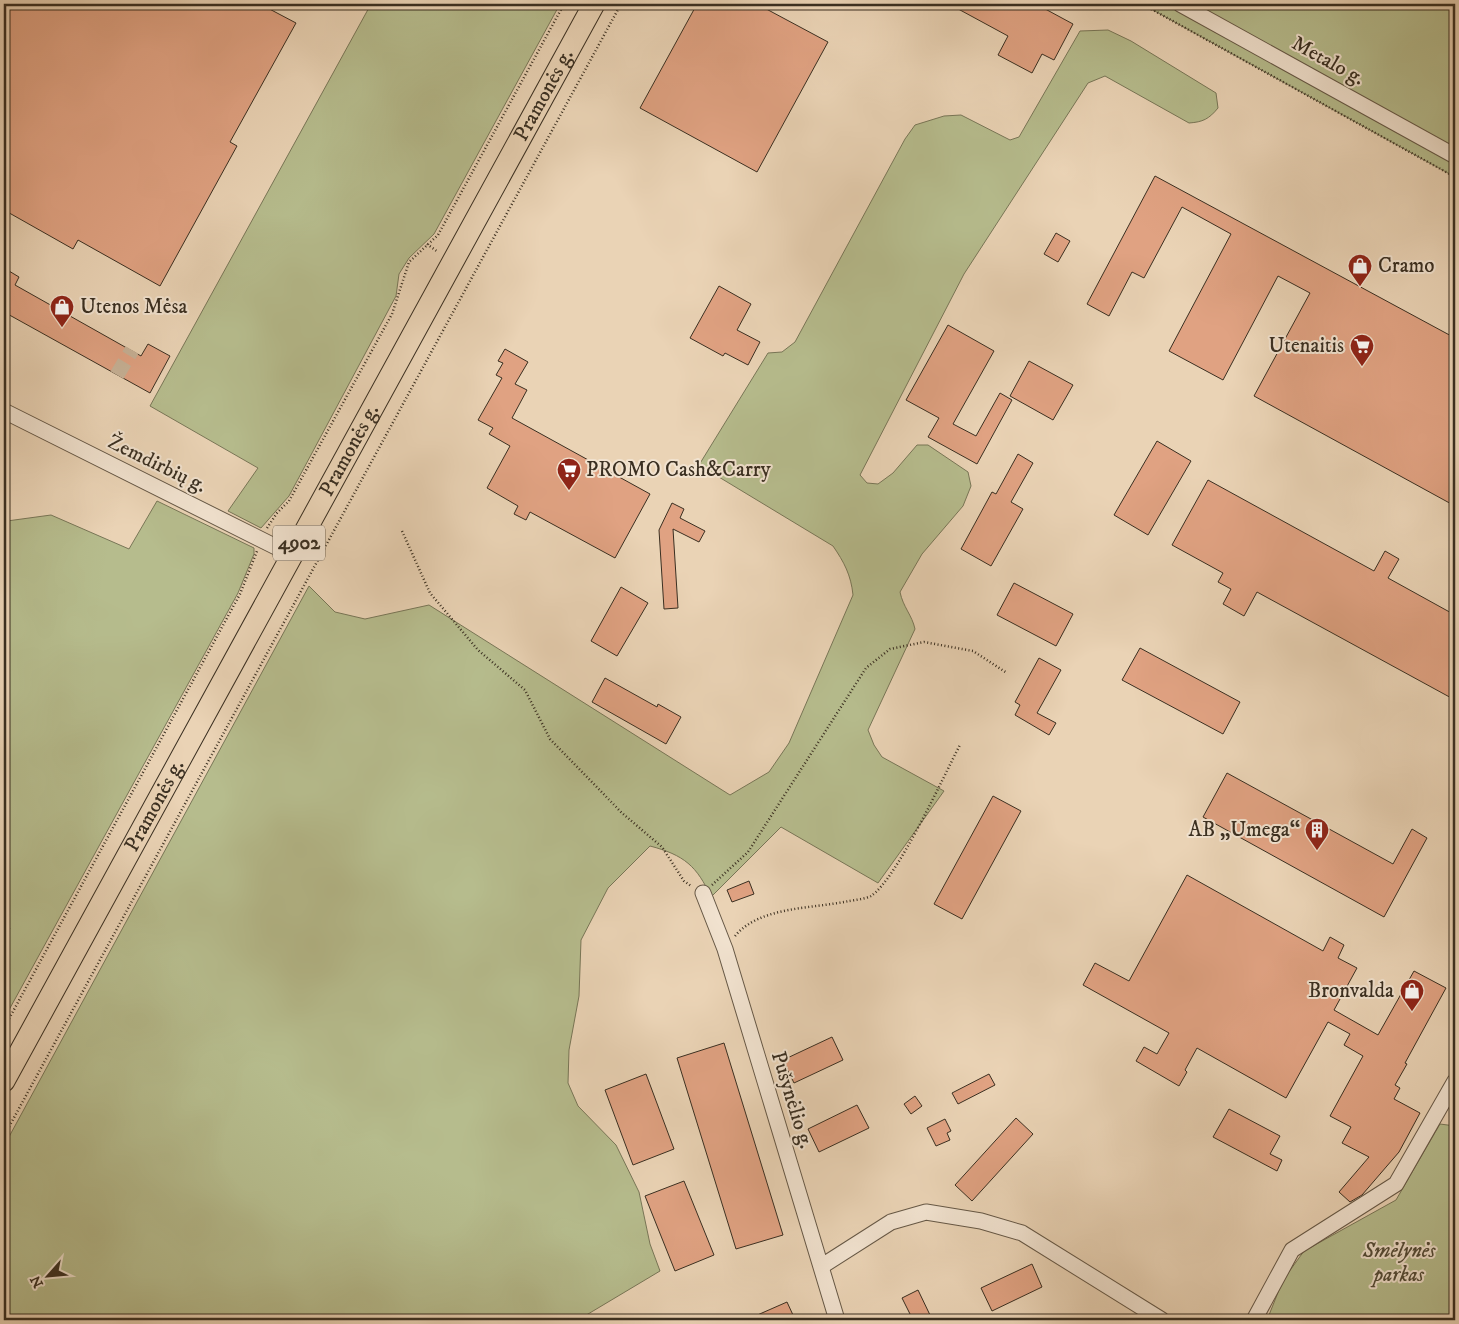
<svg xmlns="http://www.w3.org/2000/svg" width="1459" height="1324" font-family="'IM FELL DW Pica',serif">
<rect width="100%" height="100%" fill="#ead3b5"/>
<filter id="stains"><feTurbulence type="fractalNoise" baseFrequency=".004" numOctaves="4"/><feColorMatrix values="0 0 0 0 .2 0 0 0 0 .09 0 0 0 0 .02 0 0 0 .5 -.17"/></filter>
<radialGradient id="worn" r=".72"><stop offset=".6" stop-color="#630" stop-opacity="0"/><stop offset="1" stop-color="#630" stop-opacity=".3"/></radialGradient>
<!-- green -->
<path fill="#b6bc8d" stroke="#787657" d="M 371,4 L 560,4 L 434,234 L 409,258 L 399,274 L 396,296 L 289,496 L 261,528 L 228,511 L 258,468 L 150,406 Z
M 1142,4 L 1455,4 L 1455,177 Z
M 1108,30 L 1131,41 L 1216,93 L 1218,108 C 1209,119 1203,122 1189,123 L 1105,76 L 1088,83 L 964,274 L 860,475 L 867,483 L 878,484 L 893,473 L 917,445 L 928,445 L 968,472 L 971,486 L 963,506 L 922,554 L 900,592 C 903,607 912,615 915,629 L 868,730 L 874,745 L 882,757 L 944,791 L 878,883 L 781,827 L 711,897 C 697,866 684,855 650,846 L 608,888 L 581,940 L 579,996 L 569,1050 L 568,1083 L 578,1106 L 616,1145 L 639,1192 L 650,1244 L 660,1271 L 578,1320 L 4,1320 L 4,1146 L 309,586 L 335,612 L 365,619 L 429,605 L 730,795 L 769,772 L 789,743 L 853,595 C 851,575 844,562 833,546 L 699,465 L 768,353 L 782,352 L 795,342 L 905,139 L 915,125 L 944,116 L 961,115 L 1010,140 L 1019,137 L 1080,31 Z
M 157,501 L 254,548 L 254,554 L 238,593 L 4,1019 L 4,940 L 10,928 L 4,925 L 4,519 L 7,521 L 51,515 L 129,549 Z
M 1440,1124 L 1455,1126 L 1455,1320 L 1267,1320 L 1283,1280 L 1304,1251 L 1396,1200 Z"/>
<!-- building -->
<path fill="#e0a282" stroke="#3a2f21" d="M 4,4 L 260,4 L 296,23 L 230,142 L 237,146 L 160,286 L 78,240 L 73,249 L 4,210 Z
M 697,4 L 757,4 L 828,42 L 757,172 L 640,108 Z
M 949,4 L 1036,4 L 1073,24 L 1054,60 L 1042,54 L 1032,73 L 998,55 L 1008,36 Z
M 1155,176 L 1455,338 L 1455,506 L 1254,396 L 1310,293 L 1278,276 L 1223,380 L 1169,351 L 1231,234 L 1182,207 L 1144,278 L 1132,272 L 1109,316 L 1087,304 Z
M 1056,233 L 1070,241 L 1058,262 L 1044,254 Z
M 4,268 L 19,277 L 15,285 L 141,356 L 148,344 L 170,356 L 150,393 L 4,312 Z
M 719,286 L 751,304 L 737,330 L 760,342 L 748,365 L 725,353 L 723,356 L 690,338 Z
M 948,325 L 994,351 L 953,424 L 976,436 L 1000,393 L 1012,400 L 977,464 L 928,437 L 939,418 L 906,400 Z
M 505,349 L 528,362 L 515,384 L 527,390 L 512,418 L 650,494 L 615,558 L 530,512 L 526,520 L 514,514 L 518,506 L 487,488 L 510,446 L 489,434 L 493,428 L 478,420 L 502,378 L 496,375 L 503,363 L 498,361 Z
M 1029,361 L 1073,385 L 1053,420 L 1010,396 Z
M 1157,441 L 1191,461 L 1148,535 L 1114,515 Z
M 1018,454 L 1033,463 L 1011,502 L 1023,509 L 991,566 L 961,549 L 992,492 L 996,494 Z
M 1208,480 L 1374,571 L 1385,551 L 1399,559 L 1388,578 L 1455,615 L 1455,700 L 1257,592 L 1244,616 L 1223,604 L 1231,589 L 1218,582 L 1223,573 L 1172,545 Z
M 672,503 L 684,509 L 680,518 L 705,531 L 699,542 L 673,529 L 678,608 L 664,609 L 659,530 Z
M 1014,583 L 1073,614 L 1056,646 L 997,615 Z
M 621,587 L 648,603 L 617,656 L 591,641 Z
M 1140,648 L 1240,702 L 1223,734 L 1122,680 Z
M 1039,658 L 1061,670 L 1037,713 L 1056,723 L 1049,735 L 1015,715 L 1020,705 L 1015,702 Z
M 605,678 L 657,707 L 658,704 L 681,717 L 666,744 L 592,702 Z
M 1227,773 L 1393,864 L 1412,829 L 1427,838 L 1384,917 L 1203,817 Z
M 993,796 L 1021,811 L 962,919 L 934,904 Z
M 1187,875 L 1323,951 L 1330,937 L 1344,945 L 1338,958 L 1357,968 L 1334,1010 L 1378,1035 L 1414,971 L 1446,988 L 1405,1063 L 1407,1064 L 1395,1085 L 1400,1088 L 1394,1099 L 1420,1113 L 1399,1152 L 1362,1195 L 1350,1202 L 1339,1192 L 1369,1157 L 1342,1143 L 1351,1127 L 1330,1116 L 1363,1056 L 1344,1045 L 1350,1034 L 1328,1022 L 1286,1098 L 1197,1048 L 1185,1070 L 1187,1072 L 1179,1086 L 1136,1061 L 1144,1047 L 1157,1054 L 1169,1033 L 1083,985 L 1095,963 L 1129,981 Z
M 749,881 L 754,894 L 732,902 L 727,890 Z
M 832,1037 L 843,1060 L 794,1083 L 783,1060 Z
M 724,1043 L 783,1235 L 736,1249 L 677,1058 Z
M 646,1074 L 674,1149 L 633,1165 L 605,1090 Z
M 989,1074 L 995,1085 L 958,1104 L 952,1093 Z
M 915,1096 L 922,1106 L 911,1114 L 904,1104 Z
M 857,1105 L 869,1128 L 819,1152 L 808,1129 Z
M 1229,1109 L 1280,1136 L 1270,1154 L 1282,1160 L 1277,1171 L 1213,1137 Z
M 1016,1118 L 1033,1134 L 972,1201 L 955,1185 Z
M 945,1119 L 951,1131 L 947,1133 L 950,1140 L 936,1146 L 927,1128 Z
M 684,1181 L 714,1255 L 675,1271 L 645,1196 Z
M 1032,1264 L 1042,1287 L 992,1311 L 981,1288 Z
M 918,1290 L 930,1315 L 913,1320 L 902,1298 Z
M 787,1302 L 793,1315 L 780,1320 L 746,1320 Z"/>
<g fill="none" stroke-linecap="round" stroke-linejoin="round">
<!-- minor-tunnel -->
<path stroke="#c7b297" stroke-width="15" stroke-dasharray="15 8" stroke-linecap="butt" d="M 117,375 L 132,350"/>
<defs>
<path id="minor" d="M 1180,4 L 1455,156
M 4,411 L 292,555
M 703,893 L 725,949 L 837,1320
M 822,1266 L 891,1222 L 926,1212 L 981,1221 L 1022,1233 L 1162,1320
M 1254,1320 L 1292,1250 L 1396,1184 L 1455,1081"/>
<g id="highway">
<path id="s1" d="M 4,1081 L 594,4"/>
</g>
</defs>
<!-- minor casing -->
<use href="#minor" stroke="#665846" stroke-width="17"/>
<!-- highway casing -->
<use href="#highway" stroke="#3a2f21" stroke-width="23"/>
<!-- path -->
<path stroke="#3a2f21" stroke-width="2.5" stroke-dasharray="1 2.5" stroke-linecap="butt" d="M 1142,4 L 1455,177
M 427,244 L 438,252
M 267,528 L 277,513 L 289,501 L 392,314 L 409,262 L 438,235 L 564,4
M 402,531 L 430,593 L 478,650 L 525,690 L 550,739 L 622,813 L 662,847 L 684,881 L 691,886
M 712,885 L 748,852 L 866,668 L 890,649 L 924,642 L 973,651 L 1007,673
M 735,936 C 760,906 812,909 849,901 C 855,900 865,899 871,896 C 897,879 943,777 960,745
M 4,1028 L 240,594 L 257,551
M 4,1136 L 621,4"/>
<!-- minor -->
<use href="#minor" stroke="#f1e2cf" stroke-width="15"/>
<!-- highway -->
<use href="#highway" stroke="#ead3b5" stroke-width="21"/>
</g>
<!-- icons -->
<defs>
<symbol id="shop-pin" viewBox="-11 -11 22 30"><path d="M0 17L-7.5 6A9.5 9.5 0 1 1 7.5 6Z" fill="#8f2418" stroke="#f1e2cf"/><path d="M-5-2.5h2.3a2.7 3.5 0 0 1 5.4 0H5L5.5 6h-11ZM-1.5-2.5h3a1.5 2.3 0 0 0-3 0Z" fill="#fff"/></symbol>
<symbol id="supermarket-pin" viewBox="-11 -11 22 30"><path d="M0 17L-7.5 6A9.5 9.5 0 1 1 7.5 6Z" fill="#8f2418" stroke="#f1e2cf"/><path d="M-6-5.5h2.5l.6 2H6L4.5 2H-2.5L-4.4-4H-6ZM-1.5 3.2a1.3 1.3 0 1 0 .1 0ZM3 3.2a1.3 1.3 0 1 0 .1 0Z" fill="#fff"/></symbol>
<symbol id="building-pin" viewBox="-11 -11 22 30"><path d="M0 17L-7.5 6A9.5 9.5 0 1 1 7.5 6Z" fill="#8f2418" stroke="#f1e2cf"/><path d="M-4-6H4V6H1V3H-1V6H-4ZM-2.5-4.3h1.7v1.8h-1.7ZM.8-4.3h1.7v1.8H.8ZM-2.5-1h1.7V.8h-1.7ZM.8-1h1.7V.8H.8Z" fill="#fff"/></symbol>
</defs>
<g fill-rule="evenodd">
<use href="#shop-pin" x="1346" y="252" width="28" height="38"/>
<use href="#shop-pin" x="48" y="293" width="28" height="38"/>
<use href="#supermarket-pin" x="1348" y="332" width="28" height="38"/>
<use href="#supermarket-pin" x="555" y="456" width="28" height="38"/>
<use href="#building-pin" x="1303" y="816" width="28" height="38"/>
<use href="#shop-pin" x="1398" y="977" width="28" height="38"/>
</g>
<g text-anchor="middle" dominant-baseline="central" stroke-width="4" stroke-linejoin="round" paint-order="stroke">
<!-- shield labels -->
<rect fill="#f1e2cf" stroke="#716555" stroke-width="1" x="273" y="525.5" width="52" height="35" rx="4"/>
<g font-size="20" font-weight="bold" fill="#3a2f21">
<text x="299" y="543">4902</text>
</g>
<!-- street labels -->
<g font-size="21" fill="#3a2f21" stroke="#f1e2cf">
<text transform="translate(1328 61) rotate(29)">Metalo g.</text>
<text stroke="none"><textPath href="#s1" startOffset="1124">Pramonės g.</textPath></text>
<text stroke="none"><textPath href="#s1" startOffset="719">Pramonės g.</textPath></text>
<text transform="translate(157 464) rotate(26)">Žemdirbių g.</text>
<text stroke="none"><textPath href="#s1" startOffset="314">Pramonės g.</textPath></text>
<text transform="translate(792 1100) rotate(73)">Pušynėlio g.</text>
</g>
<!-- poi labels -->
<g font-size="21" fill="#3a2f21" stroke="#f1e2cf" text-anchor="start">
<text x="1378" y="266">Cramo</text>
<text x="80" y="307">Utenos Mėsa</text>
<text x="1344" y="346" text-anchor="end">Utenaitis</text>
<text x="586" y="470">PROMO Cash&amp;Carry</text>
<text x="1300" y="830" text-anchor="end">AB „Umega“</text>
<text x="1394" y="991" text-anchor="end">Bronvalda</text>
</g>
<!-- park labels -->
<g font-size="21" font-style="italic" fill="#534b37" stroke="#f1e2cf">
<text x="1399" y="1251">Smėlynės<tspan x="1399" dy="24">parkas</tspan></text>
</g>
</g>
<!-- margin -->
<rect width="1459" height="1324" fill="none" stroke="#ead3b5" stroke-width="20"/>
<rect x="5" y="5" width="1449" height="1314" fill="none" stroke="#3a2f21" stroke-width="2.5"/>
<rect x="10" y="10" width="1439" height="1304" fill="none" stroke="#3a2f21"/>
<!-- north arrow -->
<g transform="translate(48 1276) rotate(243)" stroke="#f1e2cf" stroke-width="4" paint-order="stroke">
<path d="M0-4L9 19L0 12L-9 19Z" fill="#3a2f21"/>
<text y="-8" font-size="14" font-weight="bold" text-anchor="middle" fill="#3a2f21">N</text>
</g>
<rect width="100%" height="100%" filter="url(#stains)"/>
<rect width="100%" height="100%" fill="url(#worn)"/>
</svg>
